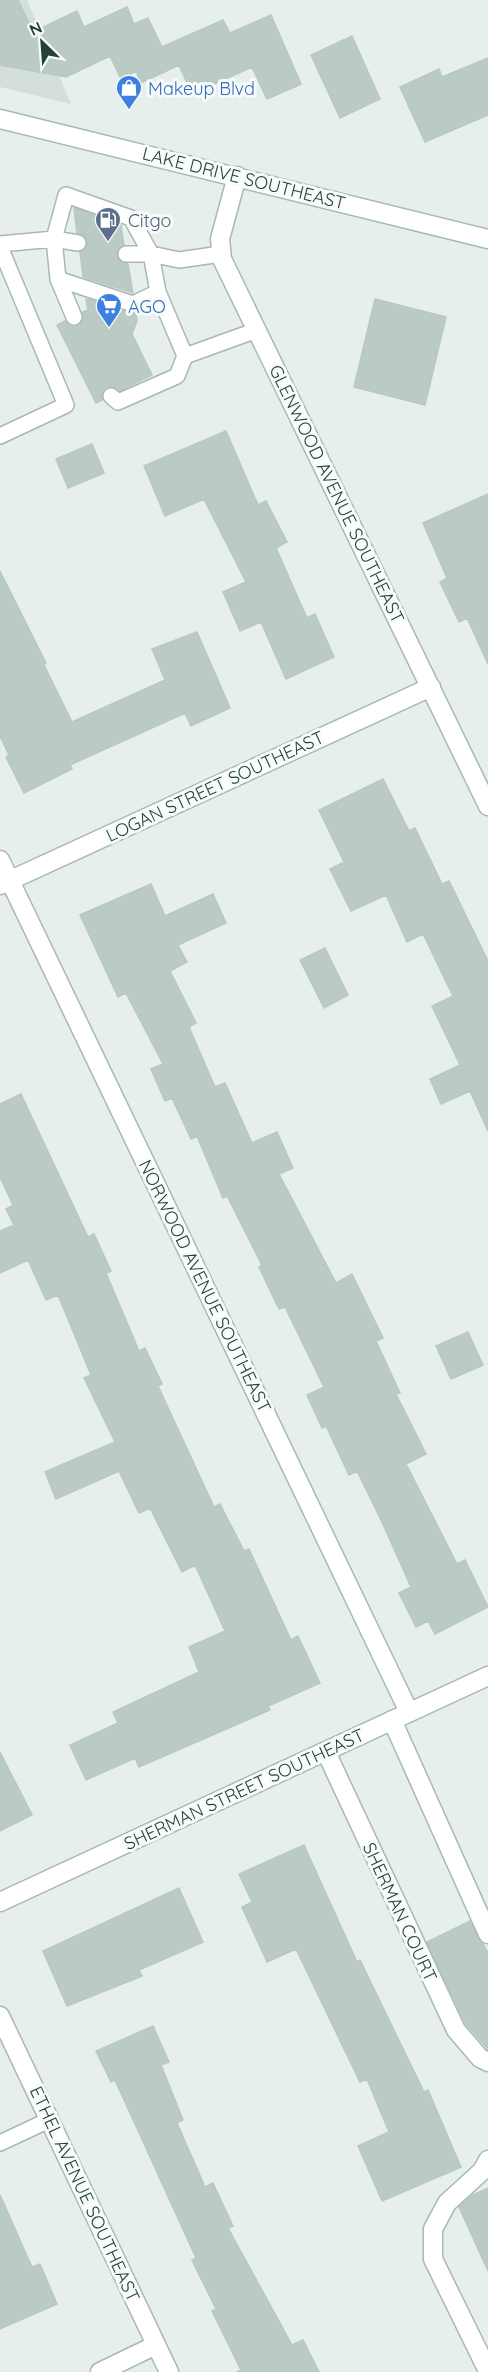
<svg xmlns="http://www.w3.org/2000/svg" width="488" height="2372" font-family="Quicksand,sans-serif">
<rect width="100%" height="100%" fill="#e6efeb"/>
<!-- built -->
<path fill="#d4dfda" d="M 0,0 L 27,0 L 71,104 L 0,87 Z"/>
<!-- building -->
<path fill="#bbcac4" stroke="#b8c9c2" stroke-width="1.5" d="M 0,0 L 18,0 L 33,32 L 77,11 L 84,27 L 127,7 L 134,24 L 148,18 L 162,47 L 223,20 L 230,33 L 271,15 L 301,84 L 267,99 L 252,67 L 192,94 L 179,65 L 141,83 L 136,71 L 121,79 L 110,56 L 66,77 L 0,65 Z
M 352,36 L 380,99 L 340,118 L 311,55 Z
M 488,58 L 488,115 L 425,142 L 400,87 L 439,69 L 442,77 Z
M 74,208 L 121,225 L 124,245 L 118,249 L 116,255 L 121,262 L 128,264 L 133,293 L 83,277 L 80,252 L 86,249 L 87,240 L 77,233 Z
M 86,299 L 136,313 L 137,321 L 132,334 L 152,375 L 120,391 L 113,387 L 107,387 L 102,394 L 102,400 L 96,403 L 57,325 L 65,321 L 72,327 L 81,323 L 83,312 L 88,310 Z
M 375,299 L 446,317 L 425,405 L 354,387 Z
M 226,431 L 258,505 L 266,501 L 287,542 L 276,548 L 307,618 L 315,614 L 334,657 L 286,679 L 261,622 L 240,631 L 223,592 L 246,582 L 204,499 L 165,516 L 144,466 Z
M 92,444 L 104,473 L 68,488 L 56,459 Z
M 488,494 L 488,664 L 467,618 L 459,622 L 440,582 L 447,578 L 423,523 Z
M 0,571 L 46,663 L 44,665 L 72,722 L 165,680 L 152,649 L 197,632 L 230,708 L 191,726 L 185,713 L 70,765 L 72,769 L 24,793 L 6,757 L 9,755 L 0,736 Z
M 383,779 L 409,831 L 415,828 L 442,884 L 449,881 L 488,961 L 488,1131 L 470,1091 L 441,1104 L 430,1079 L 460,1065 L 432,1006 L 453,996 L 423,934 L 407,942 L 386,895 L 351,911 L 330,869 L 344,862 L 319,810 Z
M 151,884 L 165,916 L 213,894 L 226,923 L 178,945 L 187,962 L 170,971 L 196,1023 L 189,1027 L 215,1087 L 225,1083 L 252,1143 L 277,1132 L 293,1168 L 279,1174 L 336,1283 L 352,1274 L 383,1338 L 376,1341 L 400,1393 L 396,1394 L 426,1454 L 406,1464 L 457,1564 L 465,1560 L 488,1607 L 435,1634 L 428,1621 L 416,1627 L 399,1593 L 411,1587 L 382,1522 L 357,1471 L 349,1475 L 326,1426 L 322,1428 L 307,1395 L 324,1387 L 285,1307 L 279,1309 L 259,1267 L 262,1265 L 227,1196 L 223,1198 L 197,1136 L 191,1139 L 172,1098 L 165,1101 L 151,1069 L 163,1064 L 126,993 L 118,997 L 80,915 Z
M 325,948 L 348,995 L 324,1008 L 300,960 Z
M 21,1094 L 88,1237 L 94,1234 L 111,1271 L 106,1273 L 139,1351 L 145,1348 L 162,1384 L 158,1386 L 214,1507 L 220,1504 L 244,1551 L 249,1549 L 291,1640 L 298,1636 L 320,1683 L 268,1706 L 270,1710 L 139,1767 L 135,1758 L 86,1780 L 70,1745 L 118,1723 L 113,1712 L 199,1672 L 189,1647 L 225,1631 L 195,1565 L 182,1572 L 150,1508 L 139,1513 L 119,1471 L 56,1499 L 45,1472 L 115,1442 L 84,1378 L 91,1375 L 58,1295 L 46,1300 L 28,1260 L 0,1273 L 0,1231 L 14,1225 L 6,1209 L 13,1205 L 0,1177 L 0,1104 Z
M 468,1332 L 483,1365 L 451,1379 L 436,1346 Z
M 0,1752 L 32,1815 L 0,1831 Z
M 304,1845 L 357,1962 L 360,1960 L 424,2092 L 428,2090 L 461,2167 L 382,2201 L 358,2146 L 389,2132 L 367,2079 L 360,2082 L 296,1949 L 267,1962 L 242,1907 L 252,1902 L 239,1874 Z
M 179,1888 L 203,1942 L 139,1970 L 142,1976 L 67,2006 L 43,1951 Z
M 470,1921 L 488,1953 L 488,2049 L 466,2024 L 427,1942 Z
M 153,2026 L 169,2062 L 161,2065 L 183,2120 L 177,2123 L 205,2187 L 213,2183 L 233,2226 L 228,2228 L 292,2345 L 303,2340 L 319,2372 L 237,2372 L 241,2370 L 212,2311 L 216,2309 L 192,2260 L 196,2258 L 115,2080 L 111,2082 L 96,2051 Z
M 488,2188 L 488,2271 L 459,2207 L 473,2195 Z
M 0,2195 L 32,2267 L 40,2264 L 57,2304 L 0,2329 Z"/>
<g fill="none" stroke-linecap="round" stroke-linejoin="round">
<defs>
<path id="service" d="M 78,243 L 54,239 L 58,279 L 133,304 L 158,292 L 151,254 L 126,254
M 0,244 L 54,239 L 66,195 L 131,218 L 151,254 L 179,260 L 221,254
M 0,247 L 66,405 L 0,436
M 58,279 L 74,317
M 185,356 L 257,330
M 111,396 L 118,402 L 177,376 L 185,356 L 158,292
M 0,2143 L 49,2120"/>
<path id="minor" d="M 237,176 L 220,239 L 222,259 L 488,806
M 0,860 L 409,1712
M 0,885 L 431,687
M 392,1720 L 488,1934
M 326,1752 L 456,2030 L 480,2058 L 488,2062
M 0,1902 L 488,1676
M 0,2016 L 169,2372
M 488,2160 L 482,2171 L 447,2203 L 433,2229 L 433,2259 L 488,2371
M 100,2372 L 156,2345"/>
<path id="secondary" d="M 0,119 L 488,239"/>
</defs>
<!-- service casing -->
<use href="#service" stroke="#a8b8b2" stroke-width="18"/>
<!-- minor casing -->
<use href="#minor" stroke="#a8b8b2" stroke-width="21"/>
<!-- secondary casing -->
<use href="#secondary" stroke="#a4bbb3" stroke-width="21"/>
<!-- service -->
<use href="#service" stroke="#fff" stroke-width="15"/>
<!-- minor -->
<use href="#minor" stroke="#fff" stroke-width="18"/>
<!-- secondary -->
<use href="#secondary" stroke="#fff" stroke-width="18"/>
</g>
<!-- icons -->
<defs>
<symbol id="shop-pin" viewBox="-11 -11 22 30"><path d="M0 17L-7.5 6A9.5 9.5 0 1 1 7.5 6Z" fill="#3f7fe0" stroke="#f7fbf9"/><path d="M-5-2.5h2.3a2.7 3.5 0 0 1 5.4 0H5L5.5 6h-11ZM-1.5-2.5h3a1.5 2.3 0 0 0-3 0Z" fill="#fff"/></symbol>
<symbol id="fuel-pin" viewBox="-11 -11 22 30"><path d="M0 17L-7.5 6A9.5 9.5 0 1 1 7.5 6Z" fill="#5c6f8a" stroke="#f7fbf9"/><path d="M-5.5-6h7V0h2V4h1.3V-2.5L3-4.5l.8-.8L6-3V5H2.5V1h-1V6h-7ZM-4.2-4.7v3.2H.2V-4.7Z" fill="#fff"/></symbol>
<symbol id="supermarket-pin" viewBox="-11 -11 22 30"><path d="M0 17L-7.5 6A9.5 9.5 0 1 1 7.5 6Z" fill="#3f7fe0" stroke="#f7fbf9"/><path d="M-6-5.5h2.5l.6 2H6L4.5 2H-2.5L-4.4-4H-6ZM-1.5 3.2a1.3 1.3 0 1 0 .1 0ZM3 3.2a1.3 1.3 0 1 0 .1 0Z" fill="#fff"/></symbol>
</defs>
<g fill-rule="evenodd">
<use href="#shop-pin" x="114" y="73" width="30" height="40"/>
<use href="#fuel-pin" x="93" y="205" width="30" height="40"/>
<use href="#supermarket-pin" x="94" y="291" width="30" height="40"/>
</g>
<g text-anchor="middle" dominant-baseline="central" stroke-width="6" stroke-linejoin="round" paint-order="stroke">
<!-- shop labels -->
<g font-size="18" fill="#366cbe" stroke="#f7fbf9" text-anchor="start">
<text x="148" y="88">Makeup Blvd</text>
<text x="128" y="306">AGO</text>
</g>
<!-- street labels -->
<g font-size="18" fill="#24423a" stroke="#f7fbf9">
<text transform="translate(244 178) rotate(14)">LAKE DRIVE SOUTHEAST</text>
<text transform="translate(337 494) rotate(64)">GLENWOOD AVENUE SOUTHEAST</text>
<text transform="translate(215 786) rotate(-25)">LOGAN STREET SOUTHEAST</text>
<text transform="translate(205 1286) rotate(64)">NORWOOD AVENUE SOUTHEAST</text>
<text transform="translate(244 1789) rotate(-25)">SHERMAN STREET SOUTHEAST</text>
<text transform="translate(400 1912) rotate(65)">SHERMAN COURT</text>
<text transform="translate(85 2194) rotate(65)">ETHEL AVENUE SOUTHEAST</text>
</g>
<!-- service labels -->
<g font-size="18" fill="#4e5e75" stroke="#f7fbf9" text-anchor="start">
<text x="128" y="220">Citgo</text>
</g>
</g>
<!-- north arrow -->
<g transform="translate(42 42) rotate(335)" stroke="#f7fbf9" stroke-width="4.5" paint-order="stroke">
<path d="M0-4.5L10 22L0 15L-10 22Z" fill="#24423a"/>
<text y="-9" font-size="16" font-weight="bold" text-anchor="middle" fill="#24423a">N</text>
</g>
</svg>
